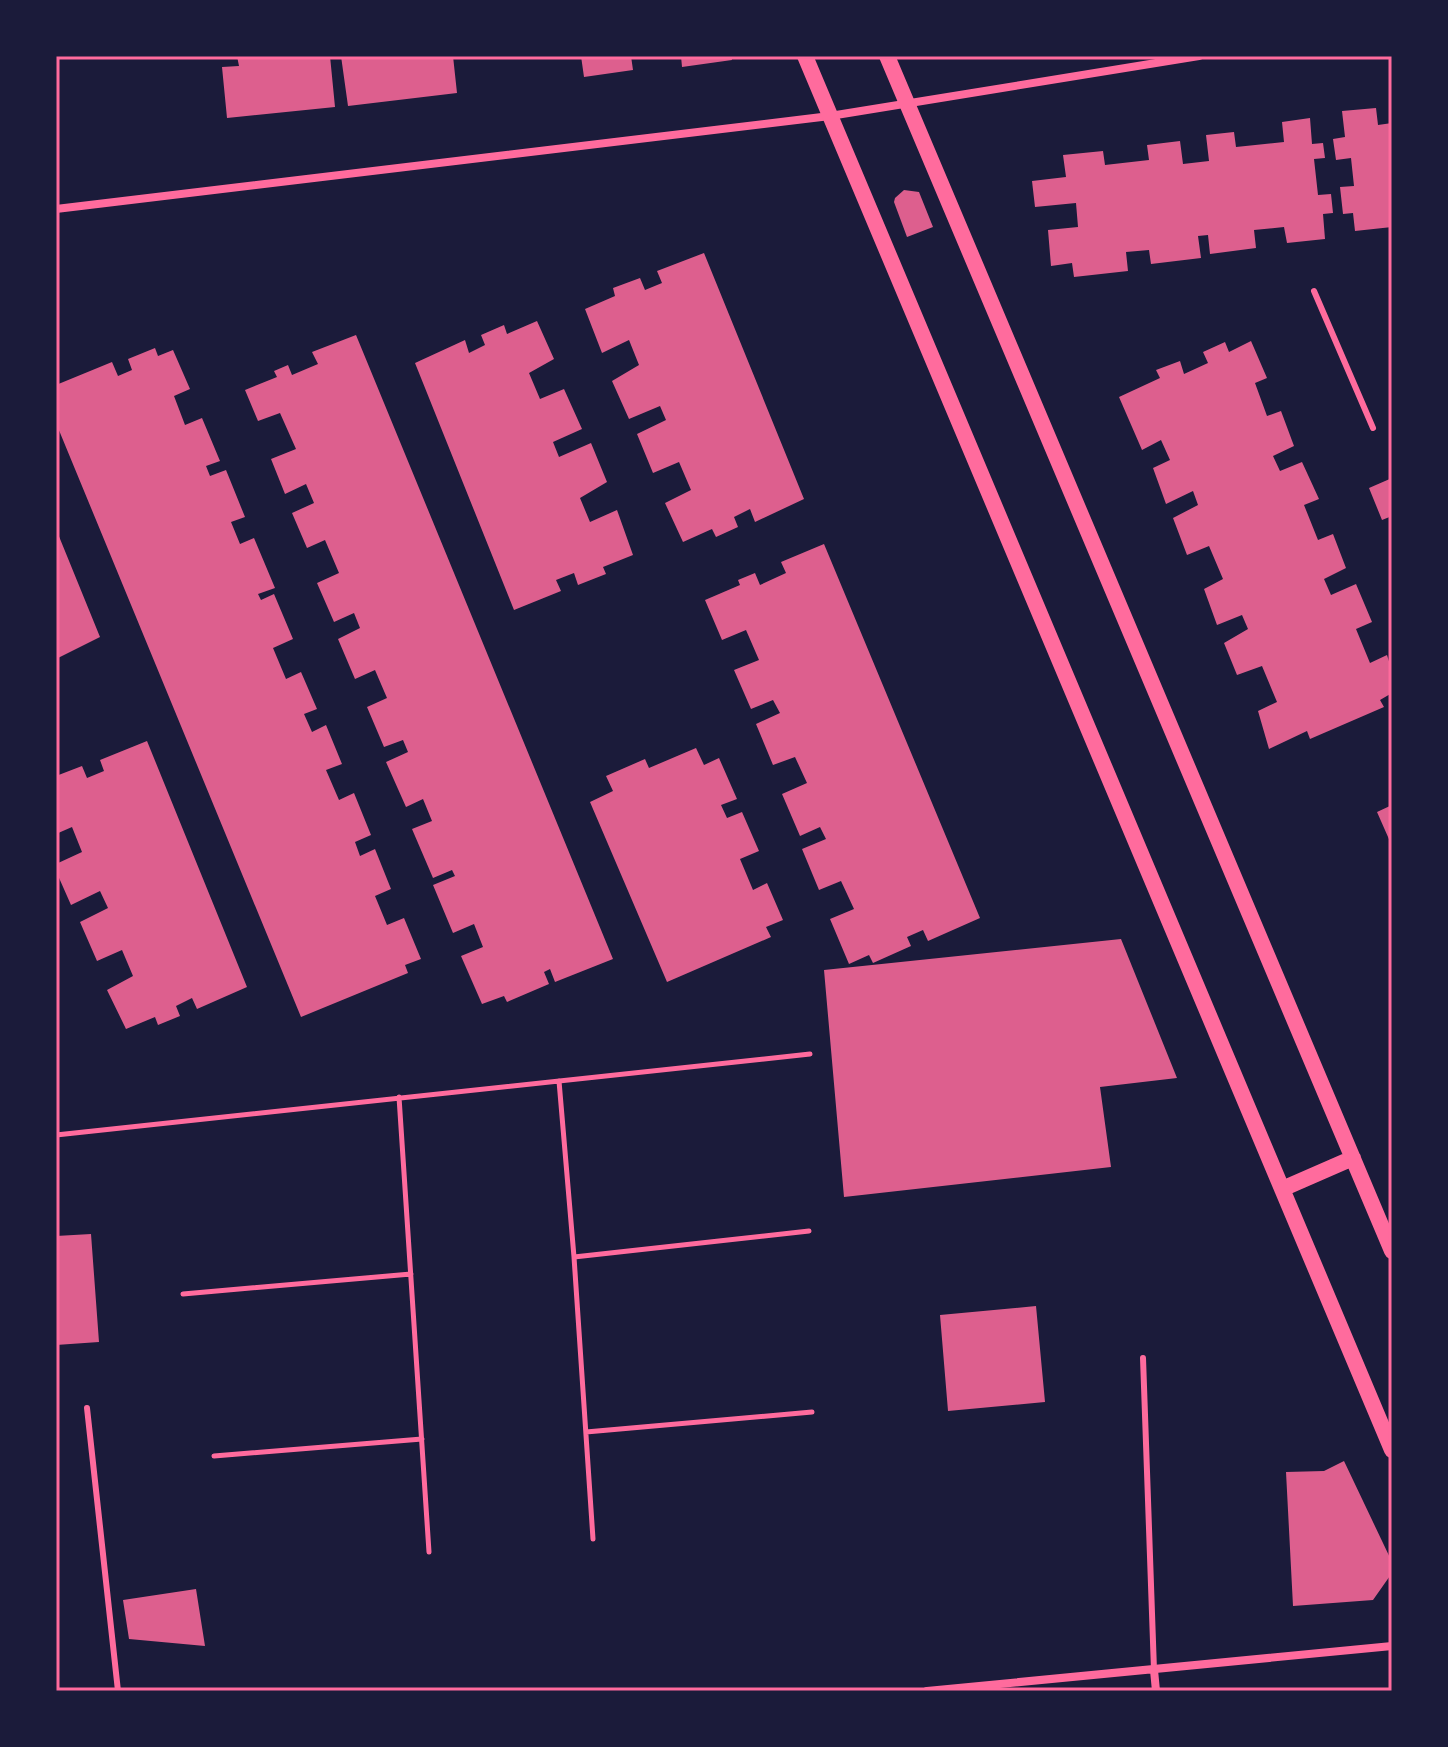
<svg xmlns="http://www.w3.org/2000/svg" width="1448" height="1747" font-family="Roboto,sans-serif">
<rect width="100%" height="100%" fill="#1b1b3a"/>
<!-- building -->
<path fill="#dd5f8e" d="M 237,56 L 330,56 L 335,107 L 227,118 L 222,67 L 239,66 Z
M 341,56 L 453,56 L 457,93 L 348,106 Z
M 581,56 L 631,56 L 633,70 L 584,77 Z
M 681,56 L 731,56 L 732,60 L 682,67 Z
M 1376,108 L 1378,125 L 1392,123 L 1392,227 L 1355,231 L 1353,213 L 1343,214 L 1340,187 L 1354,186 L 1351,158 L 1336,160 L 1333,139 L 1345,137 L 1342,111 Z
M 1310,118 L 1312,144 L 1323,143 L 1325,158 L 1314,159 L 1318,195 L 1331,194 L 1333,213 L 1323,214 L 1325,239 L 1287,243 L 1284,227 L 1254,230 L 1256,248 L 1210,254 L 1208,235 L 1198,236 L 1201,258 L 1151,264 L 1149,250 L 1126,252 L 1128,271 L 1074,277 L 1072,263 L 1051,266 L 1048,230 L 1078,227 L 1076,203 L 1035,207 L 1032,181 L 1066,177 L 1063,155 L 1103,151 L 1105,165 L 1149,160 L 1147,145 L 1180,141 L 1183,164 L 1209,161 L 1206,135 L 1234,132 L 1236,147 L 1284,142 L 1282,122 Z
M 904,190 L 919,192 L 933,227 L 907,237 L 894,202 L 895,198 Z
M 704,253 L 804,499 L 755,522 L 750,509 L 734,517 L 738,527 L 716,537 L 712,529 L 683,542 L 665,503 L 691,490 L 679,462 L 653,473 L 637,434 L 666,420 L 660,406 L 629,419 L 612,381 L 639,365 L 629,340 L 602,353 L 585,309 L 615,296 L 613,288 L 640,278 L 645,290 L 662,283 L 657,271 Z
M 537,321 L 554,359 L 529,373 L 540,399 L 564,389 L 582,429 L 553,442 L 559,457 L 591,443 L 607,482 L 580,498 L 590,522 L 617,510 L 633,555 L 603,567 L 606,574 L 578,585 L 574,573 L 556,580 L 561,591 L 514,610 L 415,363 L 465,340 L 469,353 L 485,345 L 481,335 L 504,325 L 507,334 Z
M 356,335 L 613,959 L 555,982 L 550,969 L 544,972 L 549,984 L 507,1002 L 504,996 L 482,1004 L 461,956 L 483,947 L 474,924 L 453,933 L 433,885 L 455,876 L 452,870 L 433,878 L 412,829 L 432,821 L 423,799 L 406,807 L 386,762 L 408,752 L 403,740 L 384,747 L 367,707 L 387,698 L 375,670 L 355,679 L 338,639 L 360,628 L 354,613 L 334,622 L 317,583 L 339,573 L 325,540 L 307,548 L 292,513 L 314,503 L 306,484 L 285,494 L 271,459 L 296,449 L 280,413 L 258,421 L 245,390 L 277,377 L 274,371 L 288,365 L 292,375 L 318,364 L 312,352 Z
M 1251,341 L 1267,378 L 1255,383 L 1267,416 L 1281,411 L 1294,446 L 1273,456 L 1280,471 L 1302,462 L 1319,499 L 1304,505 L 1318,540 L 1333,534 L 1346,568 L 1324,579 L 1331,595 L 1356,584 L 1372,622 L 1356,629 L 1370,663 L 1387,655 L 1392,671 L 1392,693 L 1380,700 L 1384,707 L 1310,739 L 1307,731 L 1269,749 L 1258,711 L 1277,702 L 1262,666 L 1237,675 L 1224,643 L 1248,629 L 1242,615 L 1217,625 L 1204,589 L 1223,579 L 1209,546 L 1187,555 L 1173,518 L 1198,505 L 1193,491 L 1166,504 L 1153,468 L 1170,460 L 1161,440 L 1142,450 L 1119,397 L 1160,378 L 1156,370 L 1180,361 L 1184,374 L 1208,363 L 1203,352 L 1225,342 L 1229,352 Z
M 155,348 L 158,356 L 173,350 L 190,389 L 174,396 L 185,425 L 202,418 L 220,461 L 206,466 L 210,476 L 226,470 L 245,517 L 231,522 L 240,544 L 254,538 L 275,588 L 258,594 L 261,600 L 274,594 L 293,639 L 273,648 L 286,679 L 301,672 L 317,709 L 304,714 L 312,732 L 326,725 L 342,764 L 326,770 L 339,800 L 354,793 L 371,835 L 355,842 L 360,856 L 375,849 L 391,889 L 375,896 L 387,925 L 404,918 L 421,959 L 405,965 L 408,973 L 301,1017 L 56,423 L 56,385 L 112,362 L 118,376 L 132,370 L 128,359 Z
M 1392,478 L 1392,516 L 1382,520 L 1369,488 Z
M 56,529 L 100,637 L 56,659 Z
M 824,544 L 980,918 L 928,941 L 923,930 L 907,937 L 911,946 L 873,963 L 869,955 L 849,964 L 830,919 L 854,909 L 841,881 L 819,890 L 802,849 L 826,839 L 820,827 L 800,836 L 782,794 L 807,783 L 795,757 L 773,765 L 756,724 L 780,713 L 773,700 L 751,709 L 734,670 L 759,660 L 746,630 L 722,640 L 705,600 L 740,585 L 738,580 L 755,573 L 760,585 L 786,573 L 781,562 Z
M 147,741 L 247,987 L 197,1009 L 192,998 L 176,1006 L 180,1016 L 158,1025 L 155,1017 L 126,1029 L 107,990 L 133,976 L 122,950 L 97,961 L 80,922 L 108,908 L 100,891 L 71,905 L 56,871 L 56,864 L 82,852 L 72,827 L 56,834 L 56,776 L 82,766 L 87,778 L 104,771 L 100,760 Z
M 696,748 L 704,765 L 719,758 L 737,799 L 721,805 L 727,818 L 742,812 L 759,851 L 740,859 L 753,890 L 767,883 L 783,920 L 766,927 L 771,937 L 667,982 L 590,802 L 613,791 L 606,776 L 645,759 L 649,768 Z
M 1392,805 L 1392,846 L 1377,812 Z
M 1121,939 L 1177,1078 L 1100,1087 L 1111,1167 L 844,1197 L 824,970 Z
M 91,1234 L 99,1342 L 56,1345 L 56,1236 Z
M 1036,1306 L 1045,1402 L 948,1411 L 940,1315 Z
M 1344,1461 L 1392,1562 L 1392,1573 L 1373,1600 L 1293,1606 L 1286,1472 L 1324,1471 Z
M 196,1589 L 205,1646 L 129,1639 L 123,1600 Z"/>
<g fill="none" stroke-linecap="round" stroke-linejoin="round">
<!-- path -->
<path stroke="#ff6b9d" stroke-width="5" d="M 559,1081 L 574,1257 L 593,1539
M 399,1097 L 429,1552
M 56,1135 L 810,1054
M 574,1257 L 809,1231
M 183,1294 L 411,1274
M 586,1432 L 812,1412
M 214,1456 L 422,1439"/>
<!-- service -->
<path stroke="#ff6b9d" stroke-width="6" d="M 1314,291 L 1373,428
M 1143,1358 L 1154,1670
M 87,1408 L 118,1691"/>
<!-- minor -->
<path stroke="#ff6b9d" stroke-width="8" d="M 56,209 L 830,116 L 1199,56
M 1154,1670 L 1156,1691
M 927,1691 L 1392,1646"/>
<!-- secondary -->
<path stroke="#ff6b9d" stroke-width="16" d="M 805,56 L 1392,1450
M 887,56 L 1392,1251
M 1282,1189 L 1353,1158"/>
</g>
<!-- border -->
<rect width="1448" height="1747" fill="none" stroke="#1b1b3a" stroke-width="116"/>
<rect x="58" y="58" width="1332" height="1631" fill="none" stroke="#ff6b9d" stroke-width="3"/>
</svg>
